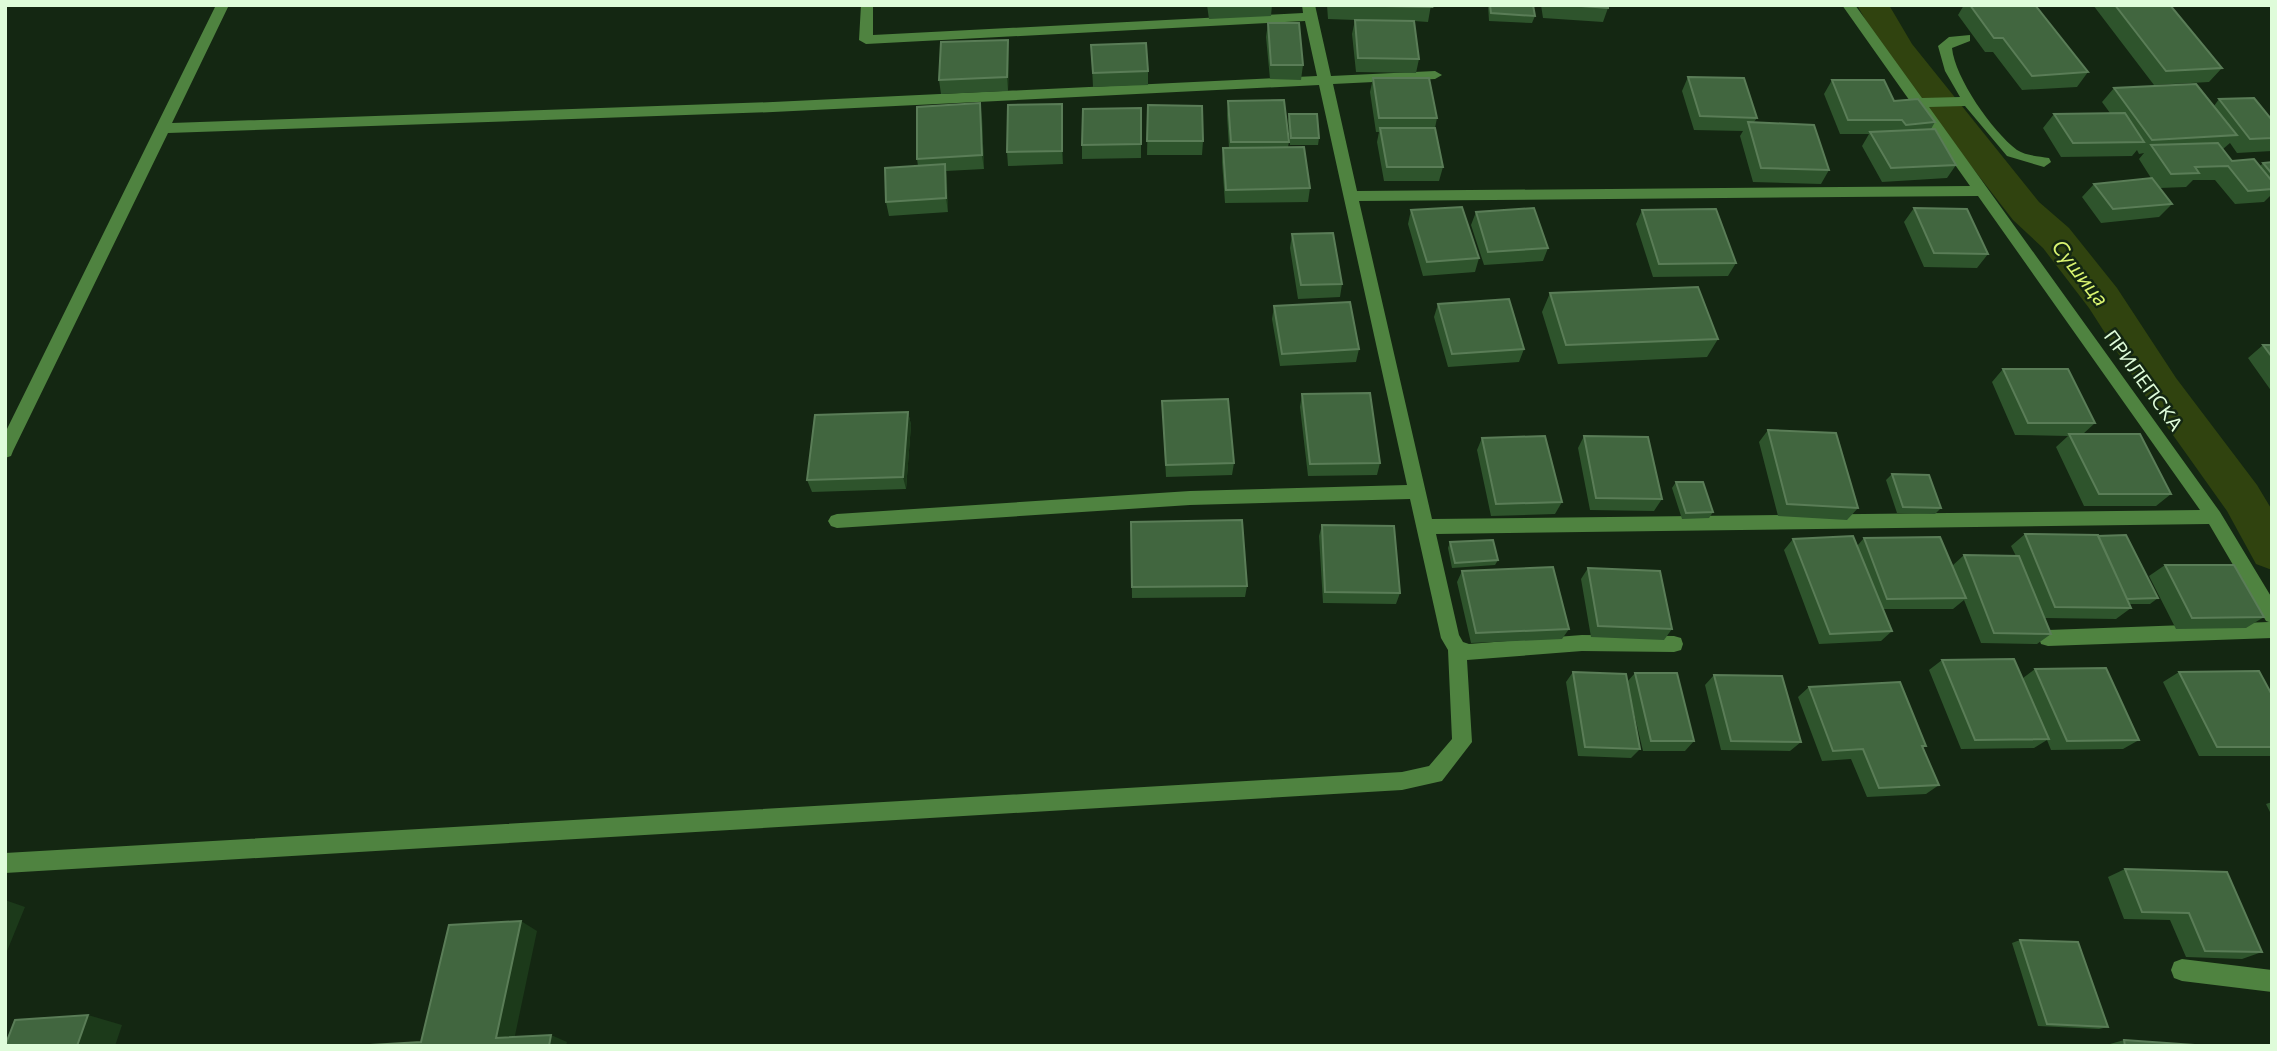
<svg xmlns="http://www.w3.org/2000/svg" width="2277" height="1051" font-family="Commissioner,sans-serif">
<rect width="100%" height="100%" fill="#142712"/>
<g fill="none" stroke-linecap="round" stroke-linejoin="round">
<!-- canal -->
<path fill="#30430f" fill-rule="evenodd" d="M 1857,5 L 1889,5 L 1912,44 L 2039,202 L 2069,228 L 2117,288 L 2176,378 L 2257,485 L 2272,510 L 2272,570 L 2256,564 L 2227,511 L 2148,400 L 2089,308 L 2043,248 L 2013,220 L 1887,58 Z"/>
<!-- minor -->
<path fill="#4f8340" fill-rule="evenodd" d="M 216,5 L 229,5 L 172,123 L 773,102 L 1317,76 L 1305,21 L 866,44 L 859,40 L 861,5 L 873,5 L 873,35 L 1303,13 L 1302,5 L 1315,5 L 1331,76 L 1435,71 L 1442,75 L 1435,79 L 1333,84 L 1357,191 L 1970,186 L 1842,5 L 1855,5 L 1922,98 L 1960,97 L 1945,71 L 1938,46 L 1949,37 L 1970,35 L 1970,41 L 1952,48 C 1955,78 1992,131 2017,150 C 2026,156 2039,156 2049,158 L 2051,162 L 2044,167 L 2007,156 L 1965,106 L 1929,107 L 2220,512 L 2272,598 L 2272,638 L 2048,646 L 2041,644 L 2039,638 L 2041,632 L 2048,630 L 2269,622 L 2266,621 L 2209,524 L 1436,534 L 1459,635 L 1463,642 L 1469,644 L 1582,635 L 1674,636 L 1681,638 L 1683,644 L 1681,650 L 1674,652 L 1582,651 L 1467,660 L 1472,742 L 1442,781 L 1402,790 L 5,873 L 5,853 L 1402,772 L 1429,766 L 1452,739 L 1448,650 L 1441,638 L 1410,499 L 1190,505 L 837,528 L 831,526 L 828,521 L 831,516 L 837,514 L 1190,491 L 1407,485 L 1319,85 L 773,112 L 168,133 L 13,451 L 11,456 L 5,458 L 5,433 ZM 1978,196 L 2200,510 L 1432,519 L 1359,201 Z
M 2182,959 L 2272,970 L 2272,992 L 2182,981 L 2174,978 L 2171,970 L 2174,962 Z"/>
</g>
<!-- wall -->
<path fill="#2e542c" d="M 1207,5 L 1272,5 L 1271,16 L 1209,19 Z
M 1327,5 L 1431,5 L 1428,22 L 1414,21 L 1419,59 L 1416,73 L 1356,72 L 1352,34 L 1355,20 L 1328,19 Z
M 1488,5 L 1533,5 L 1535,16 L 1532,23 L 1489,21 Z
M 1541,5 L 1608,5 L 1608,8 L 1603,22 L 1543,18 Z
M 1964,5 L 2035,5 L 2088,72 L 2077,87 L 2022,90 L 1993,52 L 1985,52 L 1958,15 Z
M 2093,5 L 2170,5 L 2222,68 L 2209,82 L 2154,85 Z
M 1268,23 L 1303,65 L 1301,80 L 1270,79 L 1266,37 Z
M 1091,45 L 1148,71 L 1148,85 L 1093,87 Z
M 1009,54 L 1008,91 L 941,94 L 939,80 Z
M 1688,77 L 1757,118 L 1754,122 L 1829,170 L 1821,184 L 1753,182 L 1740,136 L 1743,131 L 1694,130 L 1682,91 Z
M 1373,78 L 1437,118 L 1435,128 L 1443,167 L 1439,181 L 1384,181 L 1377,142 L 1379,132 L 1376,132 L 1370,92 Z
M 1832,80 L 1894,101 L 1935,122 L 1931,129 L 1956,165 L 1947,178 L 1882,182 L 1862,146 L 1869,134 L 1840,134 L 1824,94 Z
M 2114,88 L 2214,106 L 2219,99 L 2272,120 L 2272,151 L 2237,153 L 2230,143 L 2223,149 L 2232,161 L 2260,166 L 2263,163 L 2272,162 L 2272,194 L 2264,202 L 2235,204 L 2215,180 L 2193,180 L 2186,187 L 2160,188 L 2172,204 L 2159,217 L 2101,223 L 2082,197 L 2094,184 L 2151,178 L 2139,159 L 2144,153 L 2139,154 L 2137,150 L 2132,156 L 2061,157 L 2043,128 L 2054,114 L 2110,113 L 2102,102 Z
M 1228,101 L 1289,142 L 1288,147 L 1310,188 L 1308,202 L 1225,203 L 1222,162 L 1223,148 L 1229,148 L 1227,115 Z
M 1062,104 L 1063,164 L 1008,166 L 1007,152 Z
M 1148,105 L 1203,141 L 1202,155 L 1147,155 Z
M 1141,108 L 1141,158 L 1082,159 L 1082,145 Z
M 1289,114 L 1319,138 L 1318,145 L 1290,145 L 1288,121 Z
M 982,117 L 984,169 L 946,171 L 948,212 L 889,216 L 886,202 L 918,166 L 917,159 Z
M 1914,208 L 1988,254 L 1977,268 L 1924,267 L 1904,222 Z
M 1411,210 L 1479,258 L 1475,272 L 1423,276 L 1408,224 Z
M 1642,210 L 1736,263 L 1728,276 L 1653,277 L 1636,224 Z
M 1476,212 L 1548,248 L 1543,261 L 1484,265 L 1471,225 Z
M 1292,234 L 1342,284 L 1340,297 L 1298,299 L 1290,248 Z
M 1550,293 L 1718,339 L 1707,357 L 1558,364 L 1542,312 Z
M 1438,304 L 1524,349 L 1519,362 L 1448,367 L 1434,317 Z
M 1274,306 L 1359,349 L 1356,362 L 1280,366 L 1272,319 Z
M 2263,345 L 2272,345 L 2272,392 L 2248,358 Z
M 2003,369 L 2095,423 L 2083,434 L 2171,494 L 2156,506 L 2084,506 L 2056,447 L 2068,436 L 2015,435 L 1992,382 Z
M 1302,394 L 1380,463 L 1377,475 L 1308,476 L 1300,407 Z
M 1162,401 L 1234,463 L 1232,475 L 1166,477 Z
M 908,412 L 911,425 L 906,489 L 812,492 L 807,480 Z
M 1768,430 L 1858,508 L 1847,520 L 1778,516 L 1759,442 Z
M 1584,436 L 1662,499 L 1654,511 L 1590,510 L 1578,448 Z
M 1482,438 L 1562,502 L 1555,514 L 1491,516 L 1477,450 Z
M 1892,474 L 1941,508 L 1935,514 L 1897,513 L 1886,480 Z
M 1676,482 L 1713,512 L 1709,518 L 1682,519 L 1672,488 Z
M 1131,522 L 1247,586 L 1245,597 L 1132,598 Z
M 1322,525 L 1400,593 L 1396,604 L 1323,603 L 1319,536 Z
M 2025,534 L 2158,598 L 2150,604 L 2129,604 L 2131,608 L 2116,619 L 2045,618 L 2051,634 L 2037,644 L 1981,643 L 1964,600 L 1953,609 L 1883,609 L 1892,631 L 1881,641 L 1819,644 L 1784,550 L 1793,539 L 1857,546 L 1864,538 L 1952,566 L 1964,555 L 2016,556 L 2011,546 Z
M 1450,542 L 1498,560 L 1495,565 L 1452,568 L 1448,548 Z
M 2165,565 L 2264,617 L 2246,628 L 2176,629 L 2149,576 Z
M 1588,568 L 1672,629 L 1664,640 L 1591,637 L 1581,579 Z
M 1462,571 L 1569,629 L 1562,639 L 1471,643 L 1457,582 Z
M 1942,660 L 2023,678 L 2035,669 L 2139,740 L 2123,749 L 2051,750 L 2047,740 L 2034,748 L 1961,749 L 1929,670 Z
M 1573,672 L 1627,682 L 1635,673 L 1694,741 L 1685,751 L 1643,751 L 1629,692 L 1640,749 L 1631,758 L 1578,756 L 1566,682 Z
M 2179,672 L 2272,695 L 2272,756 L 2199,756 L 2163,682 Z
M 1714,675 L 1801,742 L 1790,751 L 1721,750 L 1705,685 Z
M 1809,687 L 1926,746 L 1923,748 L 1939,785 L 1926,794 L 1867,797 L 1851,759 L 1822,761 L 1798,697 Z
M 2272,802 L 2272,816 L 2266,804 Z
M 2125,869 L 2262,952 L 2242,959 L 2186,957 L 2170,920 L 2124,919 L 2108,877 Z
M 2020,940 L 2108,1027 L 2099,1029 L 2038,1026 L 2012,943 Z
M 2124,1040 L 2209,1046 L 2103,1046 Z"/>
<!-- shaded-wall -->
<path fill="#1c3a1a" d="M 1008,40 L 1009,54 L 1008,91 L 1007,77 Z
M 980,103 L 982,117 L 984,169 L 982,155 Z
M 1062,104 L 1063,118 L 1063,164 L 1062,151 Z
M 945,164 L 947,177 L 948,212 L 946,198 Z
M 908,412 L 911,425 L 906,489 L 903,477 Z
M 5,900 L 25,907 L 5,956 Z
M 521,921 L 537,931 L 513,1045 L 496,1038 Z
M 88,1015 L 122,1025 L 115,1046 L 77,1046 Z
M 551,1035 L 567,1042 L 566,1046 L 549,1046 Z"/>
<!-- building -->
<path fill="#41663f" stroke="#5a7d57" stroke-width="2" d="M 1335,5 L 1431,5 L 1432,7 Z
M 1490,5 L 1533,5 L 1535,16 L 1491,13 Z
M 1567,5 L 1608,5 L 1608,8 Z
M 1970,5 L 2035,5 L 2088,72 L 2032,76 L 2003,38 L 1994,38 Z
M 2115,5 L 2170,5 L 2222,68 L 2166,71 Z
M 1355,20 L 1414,21 L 1419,59 L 1358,58 Z
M 1268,23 L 1299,23 L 1303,65 L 1271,65 Z
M 1008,40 L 1007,77 L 939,80 L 941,42 Z
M 1146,43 L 1148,71 L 1093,73 L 1091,45 Z
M 1688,77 L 1744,78 L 1757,118 L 1700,116 Z
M 1373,78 L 1429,78 L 1437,118 L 1379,118 Z
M 1832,80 L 1884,80 L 1894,101 L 1918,99 L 1935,122 L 1906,125 L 1902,120 L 1848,120 Z
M 2196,84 L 2237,135 L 2152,140 L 2114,88 Z
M 2254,98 L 2272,120 L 2272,138 L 2250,139 L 2219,99 Z
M 1284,100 L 1289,142 L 1231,142 L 1228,101 Z
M 980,103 L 982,155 L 917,159 L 917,107 Z
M 1062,104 L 1062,151 L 1007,152 L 1008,105 Z
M 1148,105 L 1202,106 L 1203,141 L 1147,141 Z
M 1141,108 L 1141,144 L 1082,145 L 1083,109 Z
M 2125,113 L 2144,142 L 2073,143 L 2054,114 Z
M 1289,114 L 1317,114 L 1319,138 L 1291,138 Z
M 1748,122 L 1814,125 L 1829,170 L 1761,168 Z
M 1380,128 L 1435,128 L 1443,167 L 1387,167 Z
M 1935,129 L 1956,165 L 1891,168 L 1870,132 Z
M 2218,143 L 2232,161 L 2254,159 L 2272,181 L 2272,189 L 2248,191 L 2228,166 L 2195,167 L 2199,173 L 2171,174 L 2151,145 Z
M 1304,147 L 1310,188 L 1226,190 L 1223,148 Z
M 2272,162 L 2272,174 L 2263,163 Z
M 945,164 L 946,198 L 886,202 L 885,168 Z
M 2152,178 L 2172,204 L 2113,209 L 2094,184 Z
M 1462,207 L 1479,258 L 1427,262 L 1411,210 Z
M 1534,208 L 1548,248 L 1488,252 L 1476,212 Z
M 1914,208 L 1967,209 L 1988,254 L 1934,253 Z
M 1716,209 L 1736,263 L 1659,264 L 1642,210 Z
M 1333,233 L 1342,284 L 1301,285 L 1292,234 Z
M 1698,287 L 1718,339 L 1566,345 L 1550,293 Z
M 1509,299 L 1524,349 L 1452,354 L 1438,304 Z
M 1350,302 L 1359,349 L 1282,354 L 1274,306 Z
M 2263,345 L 2272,345 L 2272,357 Z
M 2003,369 L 2068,369 L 2095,423 L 2028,423 Z
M 1370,393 L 1380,463 L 1310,464 L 1302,394 Z
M 1228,399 L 1234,463 L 1166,465 L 1162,401 Z
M 908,412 L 903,477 L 807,480 L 815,415 Z
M 1768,430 L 1836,433 L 1858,508 L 1787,504 Z
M 2069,434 L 2140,434 L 2171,494 L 2099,494 Z
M 1545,436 L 1562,502 L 1496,504 L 1482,438 Z
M 1584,436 L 1648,437 L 1662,499 L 1596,498 Z
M 1892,474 L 1929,475 L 1941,508 L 1903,507 Z
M 1676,482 L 1703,482 L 1713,512 L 1686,513 Z
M 1242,520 L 1247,586 L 1132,587 L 1131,522 Z
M 1322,525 L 1394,526 L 1400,593 L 1325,592 Z
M 2025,534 L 2098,535 L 2131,608 L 2055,607 Z
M 2126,535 L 2158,598 L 2127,599 L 2098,536 Z
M 1853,536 L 1892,631 L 1830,634 L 1793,539 Z
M 1940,537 L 1966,598 L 1887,599 L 1864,538 Z
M 1493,540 L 1498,560 L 1455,563 L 1450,542 Z
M 1964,555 L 2019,556 L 2051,634 L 1994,633 Z
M 2165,565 L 2234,565 L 2264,617 L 2192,618 Z
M 1553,567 L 1569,629 L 1476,633 L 1462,571 Z
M 1588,568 L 1660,571 L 1672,629 L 1598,626 Z
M 2014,659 L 2049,739 L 1975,740 L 1942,660 Z
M 2106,668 L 2139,740 L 2067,741 L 2035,669 Z
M 2259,671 L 2272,695 L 2272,747 L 2217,747 L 2179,672 Z
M 1573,672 L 1626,674 L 1640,749 L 1585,747 Z
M 1635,673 L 1677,673 L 1694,741 L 1651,741 Z
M 1714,675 L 1782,676 L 1801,742 L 1731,741 Z
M 1900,682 L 1926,746 L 1922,746 L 1939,785 L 1879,788 L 1863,749 L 1833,751 L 1809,687 Z
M 2125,869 L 2227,872 L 2262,952 L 2205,951 L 2189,913 L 2142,912 Z
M 521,921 L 496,1038 L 551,1035 L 549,1046 L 353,1046 L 421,1042 L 449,925 Z
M 2020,940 L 2078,942 L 2108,1027 L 2047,1024 Z
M 88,1015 L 77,1046 L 5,1046 L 15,1020 Z
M 2124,1040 L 2209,1046 L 2125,1046 Z"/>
<g text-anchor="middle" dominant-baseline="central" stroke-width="5" stroke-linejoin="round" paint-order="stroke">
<!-- street labels -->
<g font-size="19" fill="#dffcda" stroke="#142712">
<text transform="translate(2144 380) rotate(54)">ПРИЛЕПСКА</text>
</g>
<!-- water labels -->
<g font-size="21" font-style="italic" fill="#daf570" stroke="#142712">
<text transform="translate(2081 272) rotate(52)">Сушица</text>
</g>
</g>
<!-- border -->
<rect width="2277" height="1051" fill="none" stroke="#dffcda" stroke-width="14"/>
</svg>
